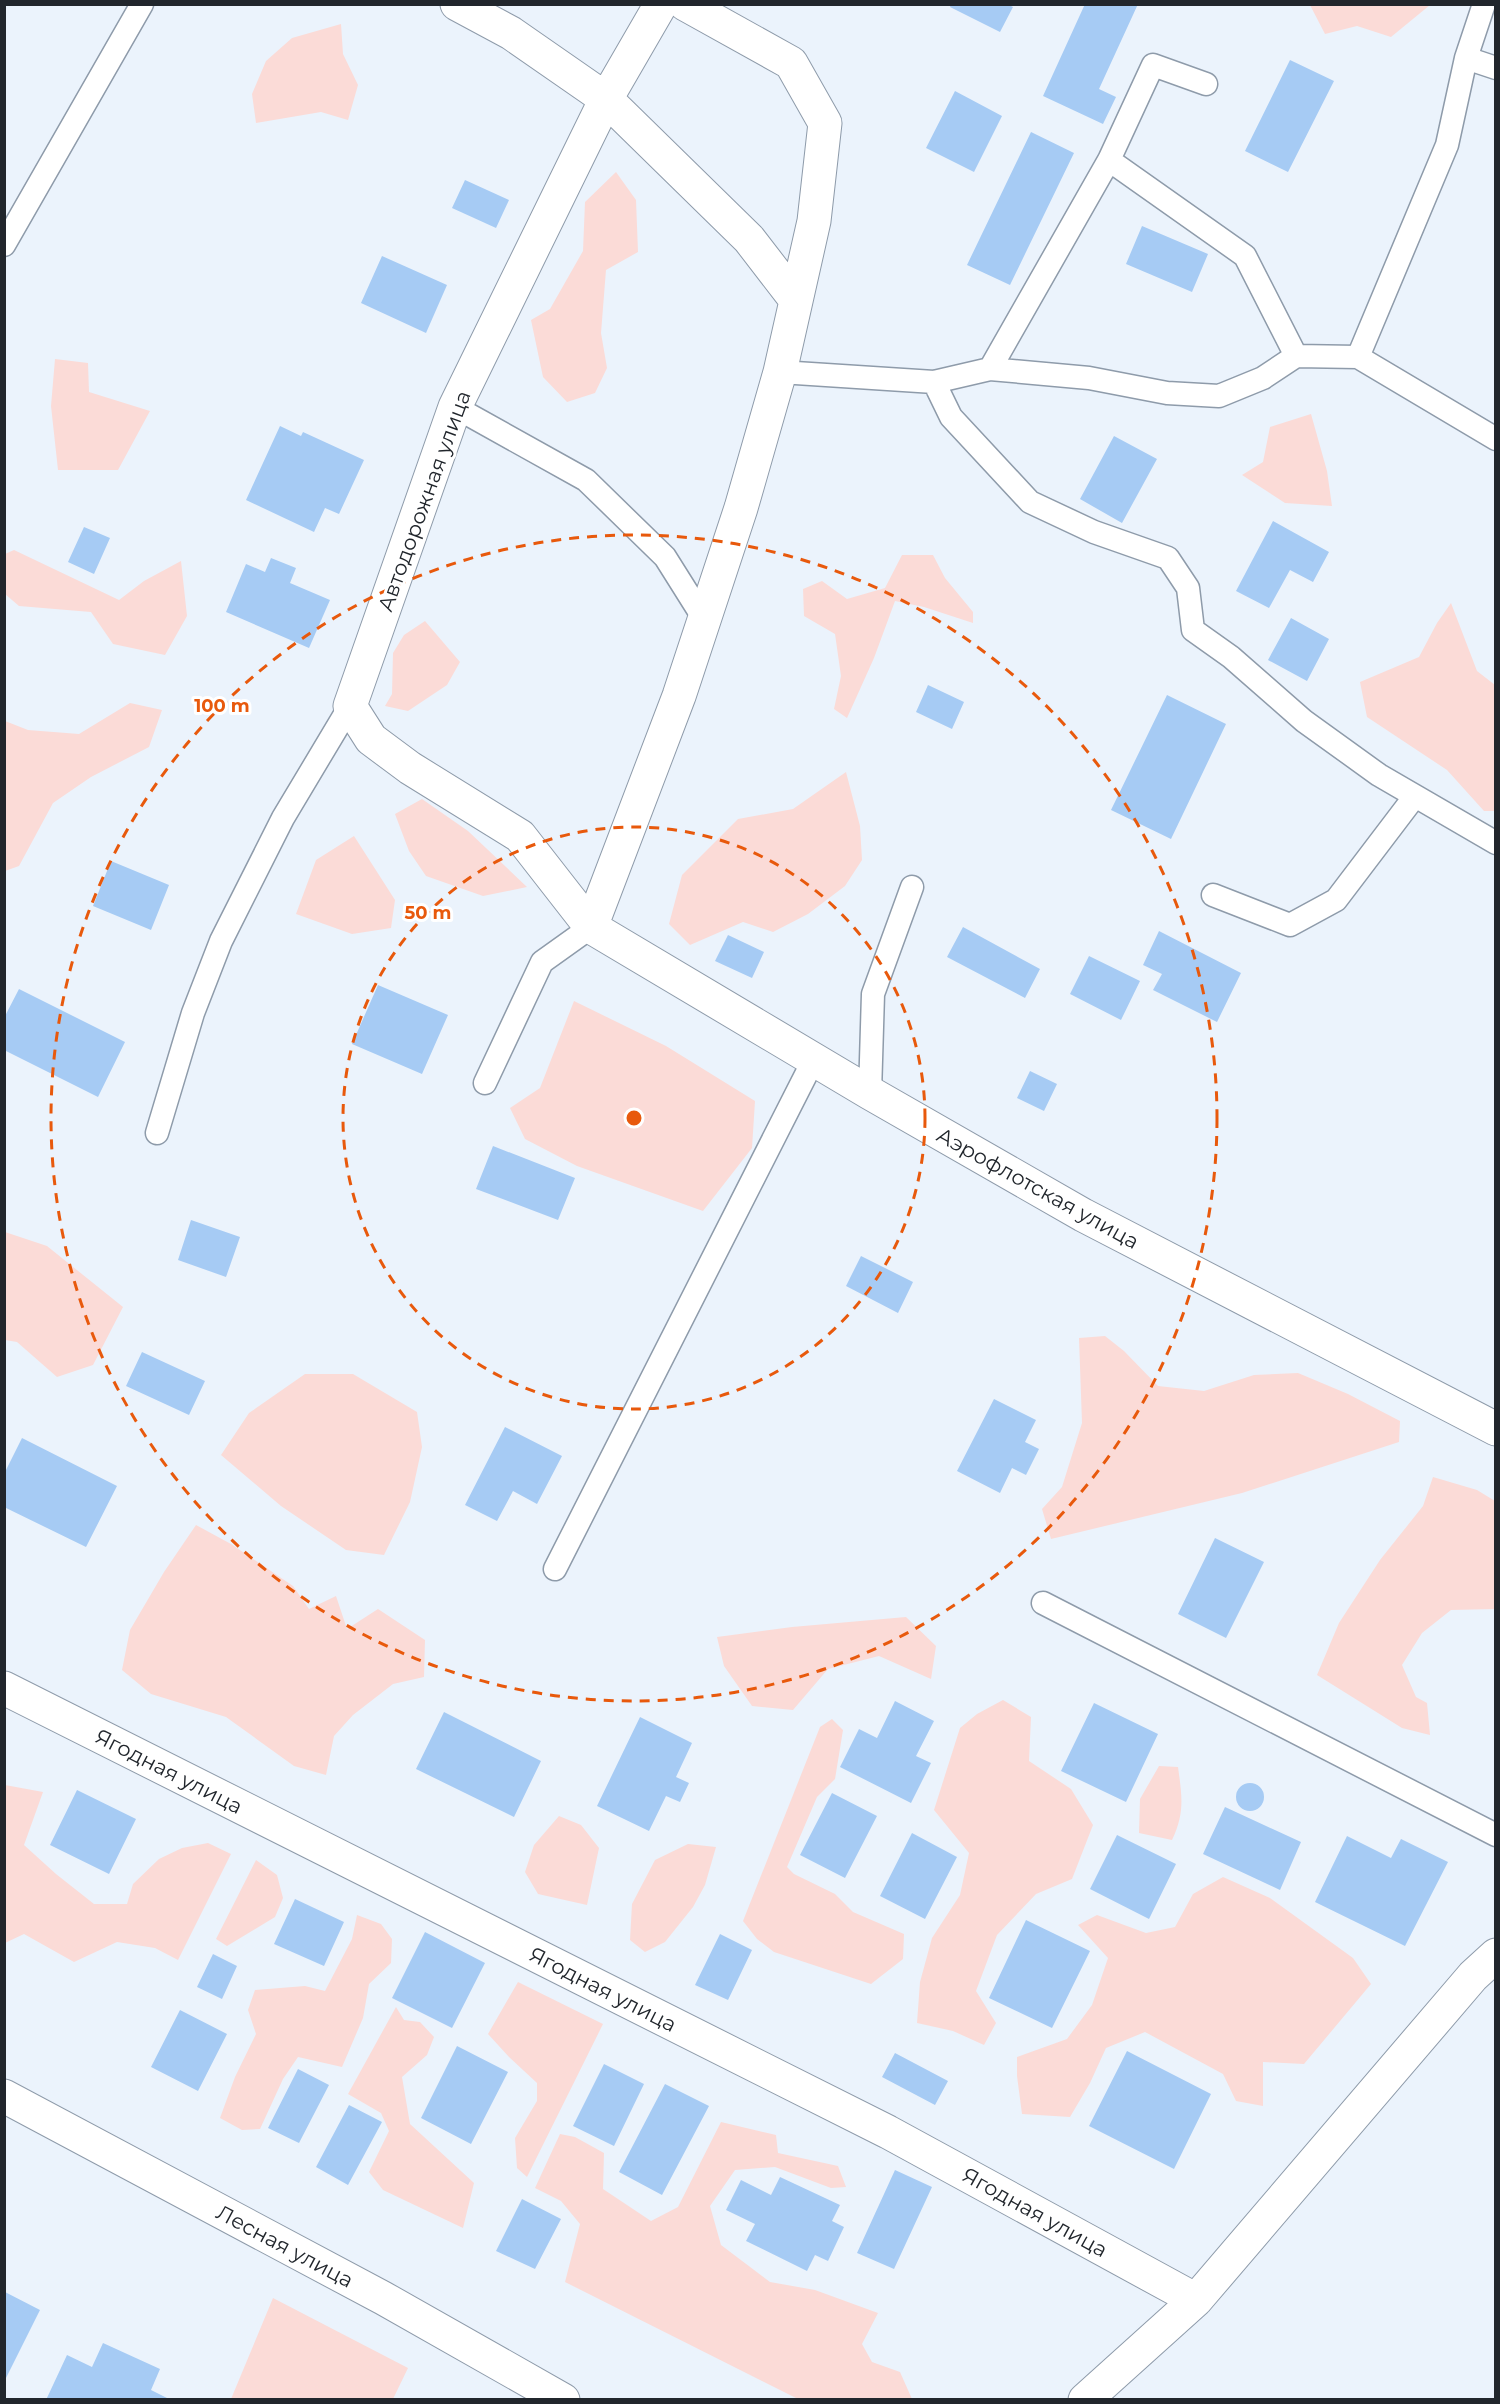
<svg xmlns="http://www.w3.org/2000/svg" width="1500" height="2404" font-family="Montserrat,sans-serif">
<rect width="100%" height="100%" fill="#ebf3fc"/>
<!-- green -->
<path fill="#fbdbd7" d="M 1310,5 L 1430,5 L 1391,37 L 1357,26 L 1325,34 Z
M 341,24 L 343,54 L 358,85 L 348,120 L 321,112 L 256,123 L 252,94 L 266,61 L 292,38 Z
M 616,172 L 636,200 L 638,252 L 606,270 L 601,333 L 607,368 L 595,393 L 567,402 L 543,377 L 531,320 L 550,309 L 583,251 L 585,202 Z
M 55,359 L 88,363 L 89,392 L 150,411 L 118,470 L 58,470 L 51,406 Z
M 1311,414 L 1327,471 L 1332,506 L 1285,503 L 1242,475 L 1263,462 L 1270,427 Z
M 14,550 L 119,600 L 144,581 L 181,561 L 187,616 L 165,655 L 113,644 L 91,612 L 19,606 L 5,594 L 5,554 Z
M 902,555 L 933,555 L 945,578 L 973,612 L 973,623 L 924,607 L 895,601 L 874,658 L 847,718 L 834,709 L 841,676 L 835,634 L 804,616 L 803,589 L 822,581 L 847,599 L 885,588 Z
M 1451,603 L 1477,671 L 1495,685 L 1495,811 L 1484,811 L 1447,770 L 1367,717 L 1360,682 L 1419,657 L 1437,623 Z
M 425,621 L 460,662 L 447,685 L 408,711 L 385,706 L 392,694 L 393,653 L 404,635 Z
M 130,703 L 162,710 L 149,747 L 91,777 L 53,803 L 19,866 L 5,871 L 5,721 L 28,730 L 79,734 Z
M 846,772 L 860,826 L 862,860 L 845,886 L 808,914 L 773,932 L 743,922 L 690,945 L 669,924 L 682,875 L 738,819 L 793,809 Z
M 422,799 L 468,831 L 527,887 L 483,896 L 426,876 L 409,851 L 395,814 Z
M 354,836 L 395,900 L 391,928 L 352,934 L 296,914 L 316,860 Z
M 574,1001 L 666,1046 L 755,1101 L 752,1148 L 703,1211 L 577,1166 L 525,1139 L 510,1108 L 540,1088 Z
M 5,1232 L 47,1246 L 123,1307 L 93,1365 L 57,1377 L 17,1342 L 5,1340 Z
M 1105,1336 L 1124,1351 L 1158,1386 L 1204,1391 L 1254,1375 L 1298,1373 L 1348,1394 L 1400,1421 L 1399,1442 L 1242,1493 L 1051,1539 L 1042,1509 L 1062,1487 L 1082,1423 L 1079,1338 Z
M 305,1374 L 353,1374 L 417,1412 L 422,1447 L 410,1502 L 384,1555 L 346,1550 L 281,1506 L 221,1455 L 249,1413 Z
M 1433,1477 L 1477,1490 L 1495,1501 L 1496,1609 L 1451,1610 L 1422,1633 L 1402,1665 L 1416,1697 L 1427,1703 L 1430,1735 L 1402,1728 L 1317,1675 L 1339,1623 L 1380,1560 L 1423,1506 Z
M 196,1525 L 231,1544 L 293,1586 L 309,1609 L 336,1596 L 347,1629 L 378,1609 L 425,1640 L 424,1677 L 393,1684 L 353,1715 L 334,1736 L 326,1775 L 294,1766 L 226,1717 L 151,1694 L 122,1670 L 130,1630 L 164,1572 Z
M 906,1617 L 936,1646 L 931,1679 L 879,1656 L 828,1669 L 793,1710 L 752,1706 L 724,1666 L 717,1637 L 792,1627 Z
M 1003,1700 L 1031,1717 L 1029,1761 L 1071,1789 L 1093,1825 L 1072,1879 L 1036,1894 L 997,1935 L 976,1991 L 996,2023 L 984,2045 L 953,2031 L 917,2023 L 920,1982 L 932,1938 L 960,1895 L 969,1853 L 934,1810 L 960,1728 L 977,1714 Z
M 832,1719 L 843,1730 L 835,1779 L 817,1797 L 787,1867 L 794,1874 L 835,1894 L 853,1912 L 904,1934 L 903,1959 L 871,1984 L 774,1952 L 757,1939 L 743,1921 L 820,1727 Z
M 1159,1766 L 1178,1767 C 1182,1796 1185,1813 1172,1840 L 1139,1833 L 1140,1799 Z
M 5,1785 L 43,1792 L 24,1845 L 56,1874 L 94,1904 L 127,1904 L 133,1884 L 159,1859 L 182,1848 L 208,1843 L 231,1854 L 178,1960 L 155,1948 L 117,1942 L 74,1962 L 24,1934 L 5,1943 Z
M 559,1816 L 581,1825 L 599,1848 L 587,1905 L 538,1894 L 525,1872 L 534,1845 Z
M 688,1844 L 716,1847 L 705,1885 L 693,1907 L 665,1942 L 645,1952 L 630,1940 L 632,1904 L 655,1860 Z
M 256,1860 L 277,1875 L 283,1898 L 275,1917 L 227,1946 L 216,1939 Z
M 1223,1877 L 1270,1898 L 1353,1958 L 1371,1984 L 1304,2064 L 1263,2062 L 1263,2106 L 1236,2101 L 1223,2074 L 1145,2032 L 1106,2048 L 1090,2083 L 1070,2117 L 1022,2114 L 1017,2076 L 1017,2057 L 1067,2039 L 1092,2005 L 1108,1958 L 1078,1925 L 1097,1915 L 1146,1933 L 1175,1927 L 1193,1894 Z
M 357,1915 L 381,1924 L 392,1939 L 391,1963 L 369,1984 L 363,2018 L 342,2067 L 298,2057 L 283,2079 L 260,2129 L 242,2130 L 220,2118 L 235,2077 L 256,2034 L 248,2010 L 255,1990 L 305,1986 L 325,1991 L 352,1939 Z
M 518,1982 L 603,2024 L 527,2177 L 517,2168 L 515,2138 L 537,2101 L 537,2083 L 509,2057 L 488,2034 Z
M 396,2007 L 404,2020 L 420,2022 L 434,2037 L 427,2055 L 402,2077 L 410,2124 L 474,2183 L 463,2228 L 383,2190 L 369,2172 L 389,2131 L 381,2113 L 348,2094 Z
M 721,2122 L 776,2135 L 778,2153 L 838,2166 L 846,2187 L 831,2188 L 775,2167 L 735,2170 L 710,2206 L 721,2245 L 770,2282 L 815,2290 L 878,2313 L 862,2344 L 872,2362 L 900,2372 L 912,2399 L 798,2399 L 565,2282 L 580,2224 L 561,2201 L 535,2188 L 560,2134 L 575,2137 L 604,2153 L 603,2189 L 651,2221 L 678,2207 Z
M 273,2298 L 408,2368 L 393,2399 L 231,2399 Z"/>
<!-- building -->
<path fill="#a6cbf4" d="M 951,4 L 1007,4 L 1013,7 L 1000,32 L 950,7 Z
M 1085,4 L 1138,4 L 1099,89 L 1116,97 L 1103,124 L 1043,96 Z
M 1290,60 L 1334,81 L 1288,172 L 1245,151 Z
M 955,91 L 1002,116 L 974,172 L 926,148 Z
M 1031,132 L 1074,153 L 1010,285 L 967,265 Z
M 465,180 L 509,200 L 496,228 L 452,208 Z
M 1142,226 L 1208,254 L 1192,292 L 1126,264 Z
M 382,256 L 447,285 L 426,333 L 361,303 Z
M 280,426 L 301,436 L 303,432 L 364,460 L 339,514 L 325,508 L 314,532 L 246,500 Z
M 1114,436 L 1157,459 L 1122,523 L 1080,499 Z
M 1273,521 L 1329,552 L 1313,582 L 1290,570 L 1269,608 L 1236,591 Z
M 84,527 L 110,538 L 94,574 L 68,562 Z
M 271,558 L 296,568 L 290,583 L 330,600 L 309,648 L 226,612 L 246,564 L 265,572 Z
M 1291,618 L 1329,639 L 1307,681 L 1268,660 Z
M 928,685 L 964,702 L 952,729 L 916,712 Z
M 1167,695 L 1226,724 L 1171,839 L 1111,810 Z
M 111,861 L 169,885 L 151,930 L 93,906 Z
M 963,927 L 1040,969 L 1025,998 L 947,957 Z
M 1159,931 L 1241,973 L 1217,1022 L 1153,990 L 1162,974 L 1143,965 Z
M 728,935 L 764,952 L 752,978 L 715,961 Z
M 1089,956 L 1140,981 L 1121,1020 L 1070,994 Z
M 378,985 L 448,1015 L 422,1074 L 352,1044 Z
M 19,989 L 125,1042 L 98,1097 L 4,1050 L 4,1018 Z
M 1030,1071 L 1057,1084 L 1044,1111 L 1017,1098 Z
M 493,1146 L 575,1178 L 558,1220 L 476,1189 Z
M 191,1220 L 240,1237 L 226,1277 L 178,1260 Z
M 861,1256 L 913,1282 L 898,1313 L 846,1286 Z
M 142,1352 L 205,1381 L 189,1415 L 126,1386 Z
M 994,1399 L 1036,1420 L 1025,1442 L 1039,1449 L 1026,1475 L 1012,1468 L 1000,1493 L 957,1471 Z
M 505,1427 L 562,1456 L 537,1504 L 513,1491 L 497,1521 L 465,1505 Z
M 22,1438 L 117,1486 L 86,1547 L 4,1507 L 4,1474 Z
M 1215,1538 L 1264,1562 L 1226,1638 L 1178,1614 Z
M 895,1701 L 934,1721 L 916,1756 L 931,1763 L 911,1803 L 840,1767 L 859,1729 L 877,1738 Z
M 1094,1703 L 1158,1734 L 1126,1802 L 1061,1771 Z
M 444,1712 L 541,1761 L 514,1817 L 416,1769 Z
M 640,1717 L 692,1743 L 676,1777 L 689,1783 L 680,1802 L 666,1796 L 649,1831 L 597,1806 Z
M1236 1797a14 14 0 1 1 28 0a14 14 0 1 1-28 0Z
M 77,1790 L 136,1819 L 109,1874 L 50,1845 Z
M 832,1793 L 877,1816 L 845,1878 L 800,1855 Z
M 1225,1807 L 1301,1842 L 1280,1890 L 1203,1854 Z
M 912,1833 L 957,1857 L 925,1919 L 880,1896 Z
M 1117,1835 L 1176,1864 L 1149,1919 L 1090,1889 Z
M 1347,1836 L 1391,1858 L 1401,1839 L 1448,1862 L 1405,1946 L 1315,1902 Z
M 295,1899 L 344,1922 L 324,1966 L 274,1944 Z
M 1026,1920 L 1090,1951 L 1052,2028 L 989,1998 Z
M 425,1932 L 485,1963 L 452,2028 L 392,1998 Z
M 720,1934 L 752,1950 L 728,2000 L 695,1985 Z
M 213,1954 L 237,1966 L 222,1999 L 197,1987 Z
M 180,2010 L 227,2034 L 198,2091 L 151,2067 Z
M 457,2046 L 508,2072 L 471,2144 L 421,2118 Z
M 1127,2051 L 1211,2094 L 1174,2169 L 1089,2126 Z
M 895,2053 L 948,2081 L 935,2105 L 882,2077 Z
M 604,2064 L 644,2084 L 614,2146 L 573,2126 Z
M 298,2069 L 329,2085 L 299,2143 L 268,2128 Z
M 665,2084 L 709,2106 L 662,2195 L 619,2172 Z
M 349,2105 L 382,2122 L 348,2185 L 316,2167 Z
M 895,2170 L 932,2187 L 894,2269 L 857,2253 Z
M 780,2177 L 840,2205 L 832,2221 L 844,2227 L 828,2261 L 815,2255 L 807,2271 L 746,2241 L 755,2224 L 726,2210 L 741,2180 L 771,2195 Z
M 522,2199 L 561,2219 L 535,2269 L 496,2251 Z
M 5,2292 L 40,2310 L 5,2380 Z
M 103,2343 L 160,2369 L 151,2390 L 171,2400 L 46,2400 L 67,2355 L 92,2367 Z"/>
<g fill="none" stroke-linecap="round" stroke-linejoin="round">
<defs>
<path id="service" d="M 1466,58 L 1496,68
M 1109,160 L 1245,256 L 1296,356
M 4,245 L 142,4
M 1358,357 L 1447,145 L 1466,58 L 1484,4
M 990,369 L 1109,160 L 1153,65 L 1206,84
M 780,372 L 934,382 L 990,369 L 1089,378 L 1167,393 L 1219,396 L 1263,378 L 1296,356 L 1358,357 L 1496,439
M 934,382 L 951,417 L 1030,502 L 1094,532 L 1168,558 L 1188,588 L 1193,630 L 1231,657 L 1304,721 L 1379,775 L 1496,843
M 455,407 L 586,480 L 665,557 L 704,619
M 1213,895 L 1290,925 L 1336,900 L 1415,796
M 485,1083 L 542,962 L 591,927
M 870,1093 L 873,994 L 912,887
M 157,1133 L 193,1013 L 221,941 L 283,818 L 350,706
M 555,1569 L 814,1059
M 1043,1603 L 1496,1835"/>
<path id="minor" d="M 457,4 L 511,33 L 606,99 L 749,239 L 796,300
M 661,4 L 606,99 L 455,407 L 350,706 L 371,739 L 410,768 L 520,836 L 591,927 L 870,1093 L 1083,1215 L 1496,1429
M 591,927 L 679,696 L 741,508 L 780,372 L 814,221 L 825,123 L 791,63 L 685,4
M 4,1688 L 888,2132 L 1196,2300
M 4,2096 L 383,2298 L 563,2400
M 1085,2400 L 1196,2300 L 1473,1976 L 1496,1955"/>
</defs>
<!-- service casing -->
<use href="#service" stroke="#8e9baa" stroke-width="25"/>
<!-- minor casing -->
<use href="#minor" stroke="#8e9baa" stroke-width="35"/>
<!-- service -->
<use href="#service" stroke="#fff" stroke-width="22"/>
<!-- minor -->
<use href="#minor" stroke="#fff" stroke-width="33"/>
</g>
<!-- distance rings -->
<g fill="none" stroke="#e8590c" stroke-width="3" stroke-dasharray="10 8">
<circle cx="634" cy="1118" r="291"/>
<circle cx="634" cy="1118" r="583"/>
</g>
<g text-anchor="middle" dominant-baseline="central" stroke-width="6" stroke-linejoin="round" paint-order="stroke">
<!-- street labels -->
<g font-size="21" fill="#21262c" stroke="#fff">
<text transform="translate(424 501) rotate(-70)">Автодорожная улица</text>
<text transform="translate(1038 1188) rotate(29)">Аэрофлотская улица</text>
<text transform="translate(169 1771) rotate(27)">Ягодная улица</text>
<text transform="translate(603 1989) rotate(27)">Ягодная улица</text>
<text transform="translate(1035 2212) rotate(29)">Ягодная улица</text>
<text transform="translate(285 2246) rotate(28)">Лесная улица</text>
</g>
</g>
<circle cx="634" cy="1118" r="9" fill="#e8590c" stroke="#fff" stroke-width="3"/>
<g font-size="18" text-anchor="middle" font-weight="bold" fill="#e8590c" stroke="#fff" stroke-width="6" stroke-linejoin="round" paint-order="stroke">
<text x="222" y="712">100 m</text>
<text x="428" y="919">50 m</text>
</g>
<!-- border -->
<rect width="1500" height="2404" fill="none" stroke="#21262c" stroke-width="12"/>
</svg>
